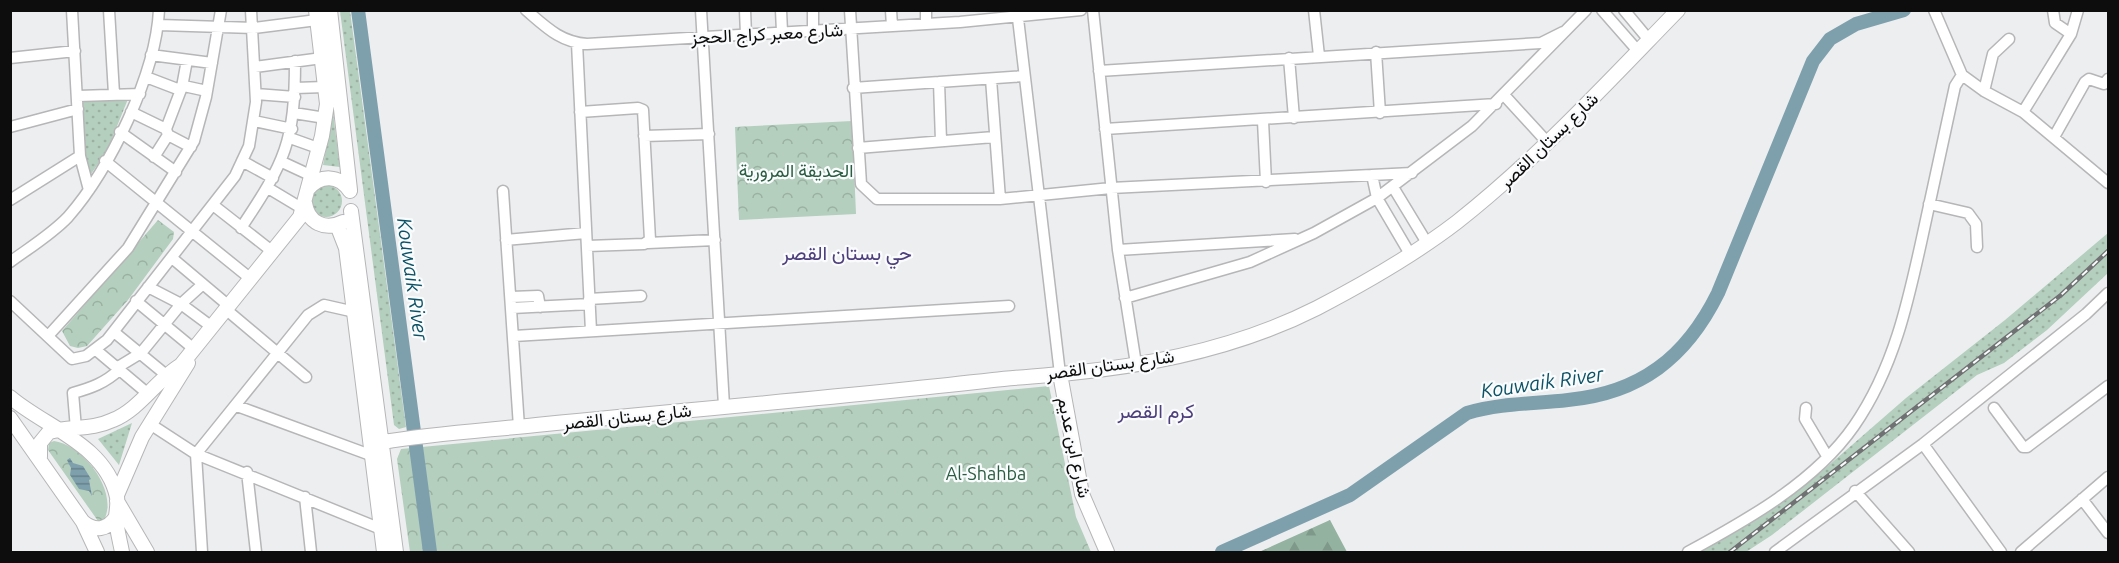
<svg xmlns="http://www.w3.org/2000/svg" width="2119" height="563" font-family="Ubuntu,Vazirmatn,sans-serif">
<defs>
<pattern id="grass-dots" width="8" height="8" patternUnits="userSpaceOnUse" patternTransform="scale(1.5)"><rect width="8" height="8" fill="#b4cfbe"/><path d="M2 2h.1M6 6h.1" fill="none" stroke="#9ab1a2" stroke-width="1.8" stroke-linecap="round"/></pattern>
<pattern id="forest-firs" width="22" height="20" patternUnits="userSpaceOnUse" patternTransform="scale(1.5)"><rect width="22" height="20" fill="#94b2a0"/><path d="M5 1l3.5 6h-7zM16 11l3.5 6h-7z" fill="#7e9889"/></pattern>
<pattern id="park-crowns" width="20" height="18" patternUnits="userSpaceOnUse" patternTransform="scale(1.5)"><rect width="20" height="18" fill="#b4cfbe"/><path d="M2 6a3 3 0 1 1 6 0M12 15a3 3 0 1 1 6 0" fill="none" stroke="#9ab1a2"/></pattern>
<pattern id="water-rules" width="6" height="5" patternUnits="userSpaceOnUse" patternTransform="scale(1.5)"><rect width="6" height="5" fill="#7ea0ad"/><path d="M0 2.5h6" fill="none" stroke="#66818b"/></pattern>
</defs>
<rect width="100%" height="100%" fill="#edeef0"/>
<!-- grass -->
<path fill="url(#grass-dots)" d="M 340,11 L 350,11 L 406,427 L 399,429 L 394,425 Z
M 128,99 L 107,151 L 91,174 L 86,171 L 83,100 Z
M 333,113 L 340,167 L 323,165 Z
M310 201a16 16 0 1 1 32 0a16 16 0 1 1-32 0Z
M 2108,233 L 2108,273 L 2047,330 L 2004,363 L 1977,375 L 1772,535 L 1746,552 L 1700,552 L 1750,522 L 1821,472 L 1906,398 L 2005,320 Z
M 132,423 L 119,465 L 98,439 Z"/>
<!-- forest -->
<path fill="url(#forest-firs)" d="M 1330,520 L 1347,552 L 1259,552 Z"/>
<!-- park -->
<path fill="url(#park-crowns)" d="M 852,121 L 856,214 L 739,220 L 735,127 Z
M 158,220 L 174,232 L 173,239 L 128,300 L 87,346 L 78,348 L 70,346 L 62,331 Z
M 1049,386 L 1076,517 L 1091,552 L 410,552 L 397,459 L 401,449 Z
M 54,441 C 83,445 119,491 104,520 L 98,521 L 48,450 L 49,443 Z"/>
<!-- water -->
<path fill="url(#water-rules)" d="M 70,458 L 73,463 L 83,466 L 91,479 L 89,480 L 92,496 L 89,491 L 79,489 L 70,475 L 71,468 L 67,460 Z"/>
<g fill="none" stroke-linecap="round" stroke-linejoin="round">
<!-- river -->
<path stroke="#7ea0ad" stroke-width="14" d="M 358,10 L 430,552
M 1222,552 L 1350,495 L 1467,413 C 1501,403 1534,404 1568,400 C 1640,393 1686,358 1718,293 L 1813,61 L 1830,39 L 1856,24 L 1904,10"/>
<defs>
<path id="minor" d="M 72,10 L 80,156 L 89,190
M 109,10 L 114,94
M 526,10 C 546,27 560,42 587,44 L 960,22 L 1081,10
M 701,10 L 724,406
M 745,10 L 746,35
M 781,10 L 782,32
M 813,10 L 813,30
M 850,10 L 861,184 L 877,199 L 1000,199 L 1111,188 L 1412,173
M 891,10 L 892,26
M 926,10 L 926,24
M 1017,10 L 1060,374
M 1093,10 L 1118,250 L 1136,364
M 1314,10 L 1319,56
M 1602,10 L 1638,51
M 1624,10 L 1649,40
M 1934,10 L 1962,75 L 1984,91 L 2023,112 L 2108,183
M 159,25 L 254,28 L 317,20
M 2071,34 L 2078,10
M 577,43 L 591,331
M 1376,52 L 1380,113
M 151,55 L 212,63
M 10,58 L 75,51
M 1289,58 L 1294,118
M 255,67 L 322,58
M 1099,71 L 1541,43 L 1563,32
M 146,77 L 180,90 L 184,86 L 207,91
M 991,79 L 1000,199
M 939,82 L 941,141
M 295,88 L 325,87
M 853,88 L 1024,76
M 1984,91 L 1993,54 L 2009,39
M 256,94 L 295,97
M 1504,95 L 1547,142
M 78,96 L 140,94
M 131,112 L 166,129
M 580,112 L 638,108 L 643,110 L 650,240 L 644,244 L 587,246
M 2023,112 L 2071,34 L 2055,23 L 2053,10
M 294,113 L 325,118
M 254,121 L 292,129
M 1263,121 L 1266,182
M 10,127 L 78,109
M 1105,129 L 1496,104
M 120,132 L 176,172
M 168,135 L 191,147
M 644,136 L 709,134
M 2054,137 L 2085,82 L 2089,79 L 2104,84 L 2108,79
M 290,138 L 318,148
M 858,148 L 994,137
M 154,157 L 168,135 L 166,129 L 182,87 L 187,60
M 105,161 L 251,279
M 242,161 L 273,178
M 282,162 L 310,175
M 1372,175 L 1377,198 L 1410,254
M 1393,187 L 1427,243
M 268,188 L 303,209
M 503,191 L 519,427
M 10,200 L 80,156
M 1929,204 L 1968,213 L 1976,224 L 1977,247
M 213,205 L 273,252
M 241,228 C 285,162 295,142 295,61
M 506,240 L 586,233
M 648,243 L 715,240
M 1118,250 L 1295,239
M 172,258 L 229,306
M 10,262 C 29,248 52,234 68,217 C 110,169 156,74 159,10
M 148,287 L 181,304 L 212,327
M 511,297 L 538,296 L 540,307
M 1125,298 L 1250,262 L 1314,233 L 1377,198 L 1472,126 L 1586,10
M 589,299 L 641,296
M 10,301 L 72,359 L 86,356 L 107,340 L 235,176 L 249,146 L 256,102 L 251,10
M 136,301 L 194,349
M 512,308 L 590,304
M 229,312 L 306,377
M 114,332 L 165,374
M 48,336 L 128,248 L 194,141 L 206,97 L 221,10
M 514,336 L 1009,306
M 96,350 L 147,393
M 237,406 L 373,456
M 1806,408 L 1805,419 L 1827,456
M 1994,408 L 2023,447 L 2027,447 L 2108,386
M 150,424 L 196,454 L 381,529
M 76,429 L 73,393 C 91,388 105,383 119,370 L 118,367 L 141,353 L 181,304 L 203,284
M 1923,444 L 2001,552
M 247,472 L 256,552
M 1855,491 L 1909,552
M 305,497 L 311,552
M 2082,499 L 2108,533
M 202,552 L 196,454 L 308,315 L 324,305 L 355,312
M 1688,552 C 1747,520 1815,482 1854,426 C 1895,367 1909,298 1924,229 C 1934,181 1945,134 1955,86 L 1962,75
M 1775,552 L 1923,444 L 2086,314 L 2108,293
M 2021,552 L 2108,477"/>
<path id="major" d="M 330,10 L 350,190
M 308,189 C 321,174 339,175 350,191
M 305,203 C 308,223 325,231 343,222
M 351,211 L 396,552
M 337,225 L 346,248 L 384,552
M 1060,374 L 1082,494 L 1107,552
M 10,397 C 45,427 106,445 117,497 C 118,503 117,509 116,516 C 116,527 120,541 122,552
M 10,418 L 83,522 L 97,552
M 383,442 C 437,433 492,430 546,424 C 695,409 844,397 993,380 C 1019,377 1045,376 1071,373 C 1153,365 1242,346 1317,308 C 1365,283 1414,255 1457,222 C 1537,159 1607,83 1678,10
M 40,457 L 40,443 L 49,432 C 70,426 92,430 113,420 C 140,409 156,380 181,365 L 300,217 L 322,136 L 327,104 L 316,10
M 117,495 L 142,437 L 188,363
M 117,501 L 147,552
M 83,522 C 95,532 107,530 116,517"/>
</defs>
<!-- minor casing -->
<use href="#minor" stroke="#b6b6b8" stroke-width="13"/>
<!-- major casing -->
<use href="#major" stroke="#b6b6b8" stroke-width="16"/>
<!-- minor -->
<use href="#minor" stroke="#fff" stroke-width="10"/>
<!-- major -->
<use href="#major" stroke="#fff" stroke-width="14"/>
<defs>
<path id="rail" d="M 1730,552 L 2061,295 L 2108,251"/>
</defs>
<!-- rail casing -->
<use href="#rail" stroke="#707172" stroke-width="4.5"/>
<!-- rail -->
<use href="#rail" stroke="#fafbfd" stroke-width="2" stroke-dasharray="7" stroke-linecap="butt"/>
</g>
<g text-anchor="middle" dominant-baseline="central" stroke-width="4.5" stroke-linejoin="round" paint-order="stroke">
<!-- street labels -->
<g font-size="18" fill="#0d0d0d" stroke="#fafbfd">
<text transform="translate(767 33) rotate(-3)">شارع معبر كراج الحجز</text>
<text transform="translate(1548 140) rotate(-44)">شارع بستان القصر</text>
<text transform="translate(1110 364) rotate(-8)">شارع بستان القصر</text>
<text transform="translate(627 416) rotate(-6)">شارع بستان القصر</text>
<text transform="translate(1075 447) rotate(78)">شارع ابن عديم</text>
</g>
<!-- park labels -->
<g font-size="18" fill="#295d42" stroke="#fafbfd">
<text x="796" y="170">الحديقة المرورية</text>
<text x="986" y="473">Al-Shahba</text>
</g>
<!-- neighbourhood labels -->
<g font-size="20" fill="#4d3e7c" stroke="#fafbfd">
<text x="847" y="252">حي بستان القصر</text>
<text x="1156" y="410">كرم القصر</text>
</g>
<!-- water labels -->
<g font-size="20" font-style="italic" fill="#0c5266" stroke="#fafbfd">
<text transform="translate(413 279) rotate(82)">Kouwaik River</text>
<text transform="translate(1542 382) rotate(-8)">Kouwaik River</text>
</g>
</g>
<!-- border -->
<rect width="2119" height="563" fill="none" stroke="#0d0d0d" stroke-width="24"/>
</svg>
